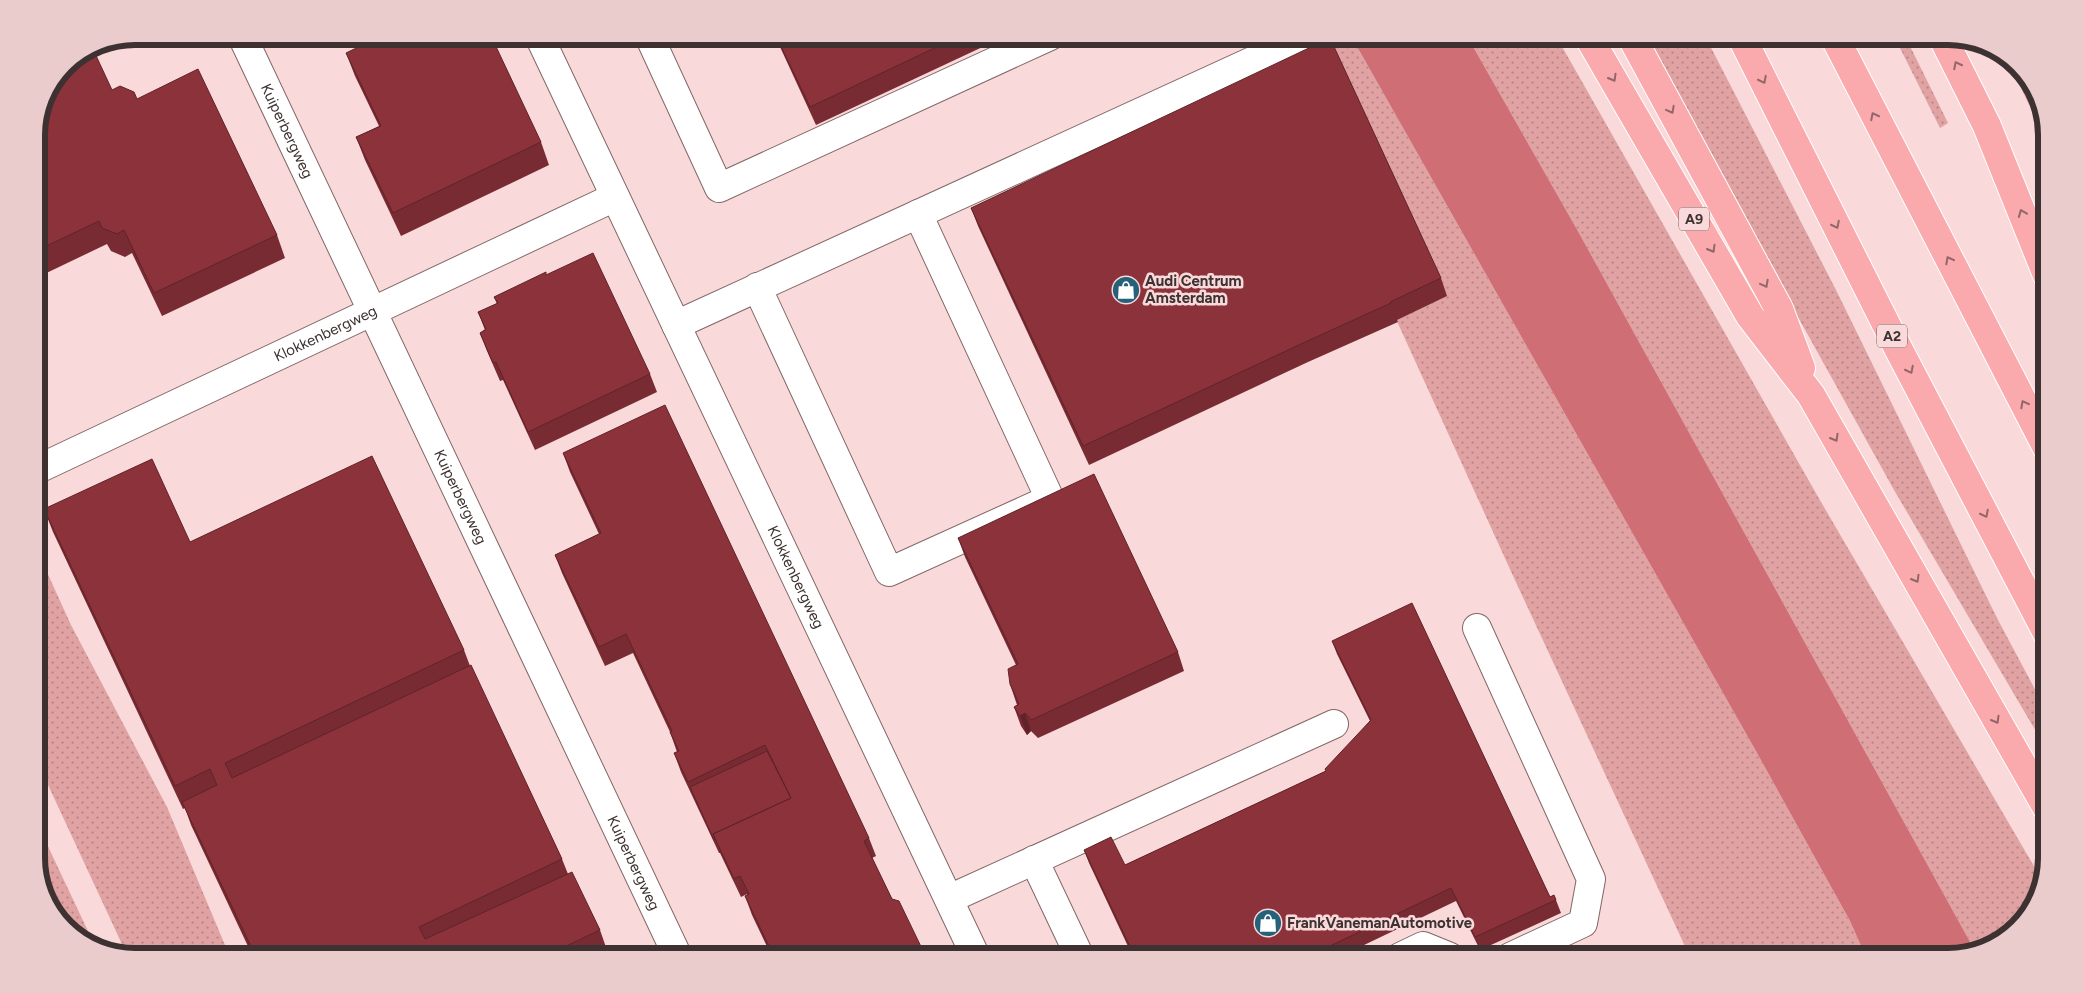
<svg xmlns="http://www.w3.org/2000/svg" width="2083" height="993" font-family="Figtree,sans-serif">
<defs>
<pattern id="grass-dots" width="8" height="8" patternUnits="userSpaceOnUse" patternTransform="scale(1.25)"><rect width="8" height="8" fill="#e0a2a3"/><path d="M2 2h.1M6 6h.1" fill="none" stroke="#b78585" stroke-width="1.8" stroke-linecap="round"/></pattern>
</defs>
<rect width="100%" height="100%" fill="#f9d9d9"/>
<!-- grass -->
<path fill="url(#grass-dots)" d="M 1267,36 L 1351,36 L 1757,753 L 1850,921 L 1866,957 L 1690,957 L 1514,578 Z
M 1467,36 L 1556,36 L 1821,502 L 2042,880 L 2037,901 L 2002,940 L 1974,949 L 1579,233 Z
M 1642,36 L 1705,36 L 1836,290 L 1997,618 L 2047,712 L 2047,750 L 1894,490 Z
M 1894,36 L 1905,36 L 1948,123 L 1940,128 Z
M 2009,62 L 2030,81 L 2037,101 L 2029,105 Z
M 36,548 L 71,625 L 167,807 L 230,957 L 135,957 L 127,955 L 36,759 Z
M 36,821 L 96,948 L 92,947 L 59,918 L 43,884 L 36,864 Z"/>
<!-- water -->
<path fill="#cf6f75" d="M 1351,36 L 1467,36 L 1579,233 L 1974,949 L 1948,957 L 1866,957 L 1850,921 L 1757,753 Z"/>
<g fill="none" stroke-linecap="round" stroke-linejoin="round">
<defs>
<g id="minor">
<path id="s1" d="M 242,36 L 678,957"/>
<path id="s2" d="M 539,36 L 976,957"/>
<path d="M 649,36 L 719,188 L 1050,36"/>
<path d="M 757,287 L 889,572 L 1050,499 L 918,214"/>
<path d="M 676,325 L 1296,41"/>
<path id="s3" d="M 36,470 L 615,197"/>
<path d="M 1477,628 L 1591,879 L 1583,923 L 1510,957"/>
<path d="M 1034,860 L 1080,957"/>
<path d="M 949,899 L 1334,724"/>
<path d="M 1400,957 L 1423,946 L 1450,957"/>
</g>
<path id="highway" d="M 1588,36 L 1750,316 L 1811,395 L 2047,808
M 1631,36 L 1779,309 L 1801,368
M 1741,36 L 1899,350 L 2047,633
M 1834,36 L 2047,448
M 1942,36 L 1987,126 L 2047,275"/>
</defs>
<!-- minor casing -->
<use href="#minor" stroke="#826767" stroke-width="30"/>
<!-- highway casing -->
<use href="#highway" stroke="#fff" stroke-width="30"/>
<!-- minor -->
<use href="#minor" stroke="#fff" stroke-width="28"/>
<!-- highway -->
<use href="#highway" stroke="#faaaad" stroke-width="28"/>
</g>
<!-- wall -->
<path fill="#782b33" d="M 775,36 L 1006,36 L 816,125 Z
M 346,53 L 541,142 L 549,165 L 401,236 L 365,160 L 356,137 L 379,126 L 355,76 Z
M 112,90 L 137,99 L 277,235 L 285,258 L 162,316 L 132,253 L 125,257 L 111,251 L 107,244 L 36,278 L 36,129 Z
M 971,208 L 1441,278 L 1447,296 L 1397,320 L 1398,322 L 1308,362 L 1089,465 L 978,226 Z
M 546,275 L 650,374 L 657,392 L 535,450 L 503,380 L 500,381 L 487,351 L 480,333 L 485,330 L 478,312 L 497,304 L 494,297 Z
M 563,453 L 869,838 L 876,856 L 872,858 L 892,899 L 926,957 L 772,957 L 752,915 L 745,896 L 747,895 L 747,894 L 741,897 L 720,853 L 719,853 L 681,772 L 674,753 L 677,752 L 670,732 L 633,653 L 605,666 L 562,573 L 555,555 L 599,534 L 570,472 Z
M 44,509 L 190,542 L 464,650 L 470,666 L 562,859 L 568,874 L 600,930 L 608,953 L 600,957 L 253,957 L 191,825 L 185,808 L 183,809 L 53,532 Z
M 958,538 L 1178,652 L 1184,671 L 1038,738 L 1031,731 L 1027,735 L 1021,726 L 1014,707 L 1017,705 L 1010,684 L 1016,665 L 965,557 Z
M 1332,641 L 1550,897 L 1554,895 L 1561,913 L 1480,950 L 1456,901 L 1339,957 L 1133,957 L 1089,863 L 1084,850 L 1125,865 L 1326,771 L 1370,721 L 1337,654 Z"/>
<!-- shaded-wall -->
<path fill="#612329" d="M 1025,713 L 1031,731 L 1027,735 L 1020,716 Z"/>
<!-- building -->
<path fill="#8b323b" stroke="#612329" d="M 381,36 L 491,36 L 541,142 L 393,213 L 356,137 L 381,126 L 346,53 Z
M 776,36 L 960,36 L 810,107 Z
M 1330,38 L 1441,278 L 1390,302 L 1391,303 L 1301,344 L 1083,446 L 971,208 Z
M 92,47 L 112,90 L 120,86 L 134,92 L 137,99 L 198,69 L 277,235 L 154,293 L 124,230 L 117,234 L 102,228 L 99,221 L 36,251 L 36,129 L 44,97 L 65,65 Z
M 593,253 L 650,374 L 528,432 L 496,362 L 493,363 L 480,333 L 486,329 L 478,312 L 498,303 L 494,297 L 546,272 L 546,275 Z
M 665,405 L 869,838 L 864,841 L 892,899 L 899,901 L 926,957 L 774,957 L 745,896 L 749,894 L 740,876 L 734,879 L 713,834 L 791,798 L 765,745 L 688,782 L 674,753 L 679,751 L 670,732 L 672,731 L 626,634 L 599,647 L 555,555 L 601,533 L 563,453 Z
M 372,456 L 464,650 L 225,763 L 232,778 L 471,665 L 562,859 L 419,927 L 425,939 L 572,872 L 600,930 L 543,957 L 256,957 L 182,802 L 217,785 L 210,769 L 175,786 L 44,509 L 152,459 L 190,542 Z
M 1094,474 L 1178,652 L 1031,720 L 1025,713 L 1020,716 L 1014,707 L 1019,704 L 1010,684 L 1008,669 L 1018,664 L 958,538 Z
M 1412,603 L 1550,897 L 1554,895 L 1556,900 L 1475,937 L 1451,888 L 1307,957 L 1135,957 L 1084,850 L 1111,837 L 1125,865 L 1326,771 L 1325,769 L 1371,720 L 1332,641 Z
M 767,751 L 791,798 L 713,834 L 715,840 L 714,840 L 690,787 Z"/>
<!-- one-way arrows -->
<defs><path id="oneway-chevron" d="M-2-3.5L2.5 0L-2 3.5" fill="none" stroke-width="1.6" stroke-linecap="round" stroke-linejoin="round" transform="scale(1.25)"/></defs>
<g stroke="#926769">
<use href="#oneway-chevron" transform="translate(1957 65) rotate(-117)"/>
<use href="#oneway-chevron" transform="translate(1613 78) rotate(60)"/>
<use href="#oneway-chevron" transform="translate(1763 80) rotate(63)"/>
<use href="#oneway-chevron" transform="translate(1671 110) rotate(62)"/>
<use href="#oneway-chevron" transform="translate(1874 116) rotate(-117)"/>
<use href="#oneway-chevron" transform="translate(2022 213) rotate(-112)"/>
<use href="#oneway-chevron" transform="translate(1836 225) rotate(63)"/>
<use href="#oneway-chevron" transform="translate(1712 249) rotate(60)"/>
<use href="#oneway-chevron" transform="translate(1949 260) rotate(-118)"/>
<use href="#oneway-chevron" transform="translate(1765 284) rotate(62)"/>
<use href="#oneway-chevron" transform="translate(1910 370) rotate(63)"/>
<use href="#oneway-chevron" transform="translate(2024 404) rotate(-118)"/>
<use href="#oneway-chevron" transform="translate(1835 438) rotate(60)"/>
<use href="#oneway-chevron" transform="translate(1985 514) rotate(63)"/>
<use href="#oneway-chevron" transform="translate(1916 579) rotate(60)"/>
<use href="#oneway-chevron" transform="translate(1996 720) rotate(60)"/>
</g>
<!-- icons -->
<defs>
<symbol id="shop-disc" viewBox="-11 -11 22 22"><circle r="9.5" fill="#256279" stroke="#f9d9d9"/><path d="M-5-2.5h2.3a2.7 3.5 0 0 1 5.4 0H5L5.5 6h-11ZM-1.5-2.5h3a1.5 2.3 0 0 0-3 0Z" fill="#fff"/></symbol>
</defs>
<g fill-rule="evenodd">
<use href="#shop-disc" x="1110" y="274" width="32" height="32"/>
<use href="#shop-disc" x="1252" y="907" width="32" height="32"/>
</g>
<g text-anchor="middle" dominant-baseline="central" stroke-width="5" stroke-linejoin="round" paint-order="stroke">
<!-- shield labels -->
<g fill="#f9d9d9" stroke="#756363" stroke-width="1">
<rect x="1679" y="207.5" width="30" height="23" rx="4"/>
<rect x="1877" y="324.5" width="30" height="23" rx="4"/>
</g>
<g font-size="14" font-weight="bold" fill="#3d3131">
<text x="1694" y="219">A9</text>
<text x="1892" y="336">A2</text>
</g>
<!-- street labels -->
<g font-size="15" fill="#3d3131" stroke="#f9d9d9">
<text stroke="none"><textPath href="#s1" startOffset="105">Kuiperbergweg</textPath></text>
<text stroke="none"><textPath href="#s3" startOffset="320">Klokkenbergweg</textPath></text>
<text stroke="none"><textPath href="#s1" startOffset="510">Kuiperbergweg</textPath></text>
<text stroke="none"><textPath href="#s2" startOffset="599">Klokkenbergweg</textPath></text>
<text stroke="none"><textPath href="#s1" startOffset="915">Kuiperbergweg</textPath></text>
</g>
<!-- poi labels -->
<g font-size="15" font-weight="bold" fill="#3d3131" stroke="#f9d9d9" text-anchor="start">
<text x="1145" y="281">Audi Centrum<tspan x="1145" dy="17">Amsterdam</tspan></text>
<text x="1287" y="923">FrankVanemanAutomotive</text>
</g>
</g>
<!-- crop -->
<path d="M0 0H2083V993H0ZM135 45H1948A90 90 0 0 1 2038 135V858A90 90 0 0 1 1948 948H135A90 90 0 0 1 45 858V135A90 90 0 0 1 135 45Z" fill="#eacccc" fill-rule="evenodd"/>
<path fill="none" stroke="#3d3131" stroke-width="6" d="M135 45H1948A90 90 0 0 1 2038 135V858A90 90 0 0 1 1948 948H135A90 90 0 0 1 45 858V135A90 90 0 0 1 135 45Z"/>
</svg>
